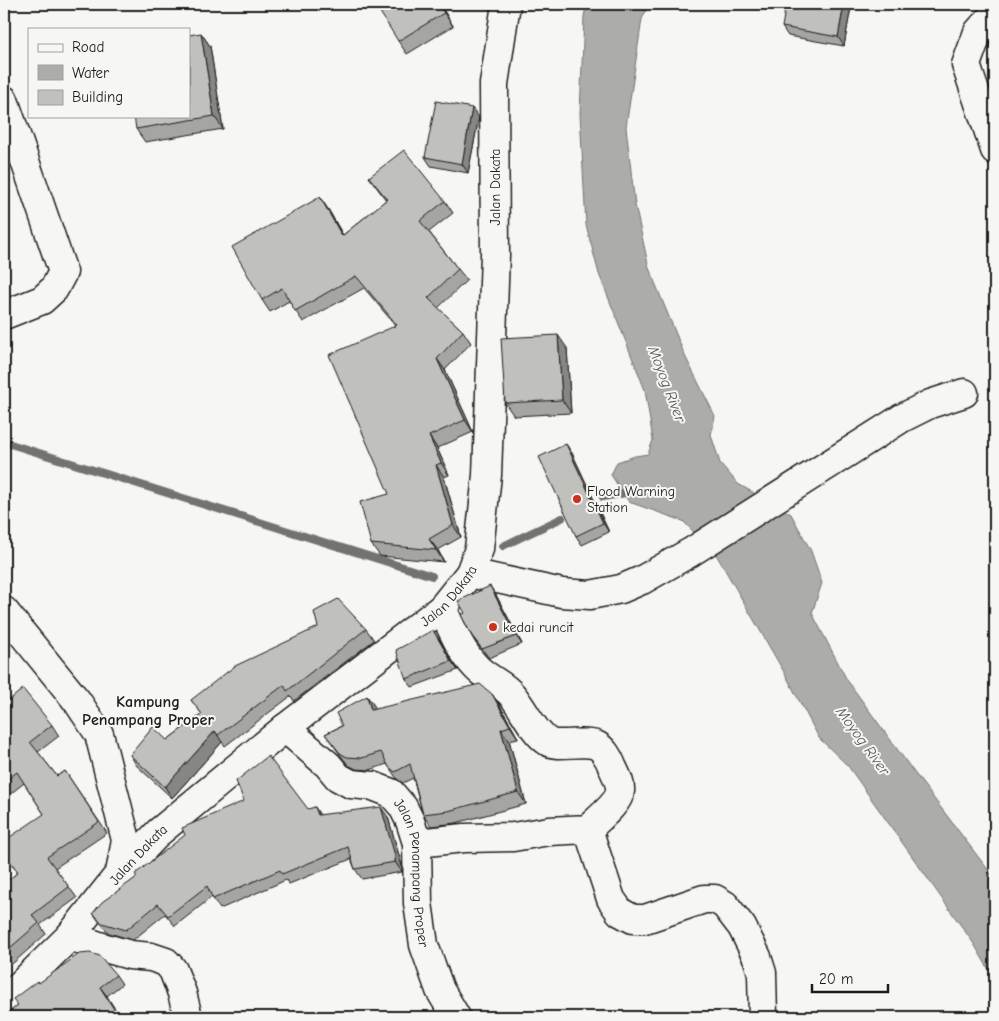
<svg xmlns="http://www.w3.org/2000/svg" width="999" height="1021" font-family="'Comic Neue',sans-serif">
<rect width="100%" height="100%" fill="#f6f6f2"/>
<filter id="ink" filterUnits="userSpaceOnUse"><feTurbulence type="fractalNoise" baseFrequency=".02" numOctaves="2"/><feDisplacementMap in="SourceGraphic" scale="10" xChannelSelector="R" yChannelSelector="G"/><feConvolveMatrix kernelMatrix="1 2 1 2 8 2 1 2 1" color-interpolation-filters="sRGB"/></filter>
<g filter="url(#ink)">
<!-- water -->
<path fill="#acaca9" stroke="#727271" d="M 587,4 L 649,4 L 642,19 L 626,127 L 635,205 L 649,268 L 685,356 L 715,416 L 711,435 L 720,463 L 738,484 L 791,514 L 811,551 L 822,583 L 812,613 L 847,680 L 913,771 L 995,879 L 995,980 L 974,944 L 848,766 L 819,738 L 784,672 L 717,556 L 683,521 L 629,502 L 611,475 L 617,462 L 635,456 L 648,454 L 653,440 L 645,390 L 599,274 L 586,225 L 580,114 L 584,16 Z"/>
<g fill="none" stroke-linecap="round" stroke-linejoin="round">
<!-- stream -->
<path stroke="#727271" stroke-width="8" d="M 4,442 L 432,576
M 603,497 L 631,492
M 503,546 L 562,518"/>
<defs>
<g id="minor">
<path d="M 995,13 L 978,32 L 966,65 L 995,150"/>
<path d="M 4,100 L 63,272 L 54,289 L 42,300 L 4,315"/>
<path d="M 470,573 L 562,593 L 590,595 L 621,589 L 642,580 L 691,552 L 902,418 L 930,404 L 964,393"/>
<path d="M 4,611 L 77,701 L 99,734 L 126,840 L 120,873"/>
<path id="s1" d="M 285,728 L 328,765 L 338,777 L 351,784 L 373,786 L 391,793 L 403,807 L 410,821 L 417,843 L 418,903 L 424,945 L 440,990 L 456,1017"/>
<path d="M 588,829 L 611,899 L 620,912 L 633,919 L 645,919 L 704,899 L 715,899 L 725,905 L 742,927 L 757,957 L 762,973 L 763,1017"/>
<path d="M 417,843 L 464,838 L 513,837 L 549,831 L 588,829 C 597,820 619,803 620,791 C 621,783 615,773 612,766 C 609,758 603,748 596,745 C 582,740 557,748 547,741 C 532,730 524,709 512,695 C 502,683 487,679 476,667 C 460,650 452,629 442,608"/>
<path d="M 70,936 L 102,947 L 130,955 L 151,957 L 166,962 L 173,970 L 182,993 L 188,1017"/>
<path id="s2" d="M 4,1001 L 70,936 L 120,873 L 159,832 L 285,728 L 442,608 L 470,573 L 479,549 L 487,475 L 495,255 L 494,84 L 506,4"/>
</g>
</defs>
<!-- minor casing -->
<use href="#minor" stroke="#1c1c1c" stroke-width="31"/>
<!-- minor -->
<use href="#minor" stroke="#f6f6f2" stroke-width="28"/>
</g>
<!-- wall -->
<path fill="#a5a5a3" stroke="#1c1c1c" d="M 440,4 L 453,26 L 407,54 L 398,41 Z
M 851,7 L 844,46 L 788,36 L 782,27 Z
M 201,33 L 210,46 L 223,129 L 145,142 L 136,129 Z
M 479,117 L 468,173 L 431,166 L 425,157 Z
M 369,177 L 445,201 L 453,213 L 429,232 L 458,269 L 467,280 L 438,308 L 463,331 L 471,343 L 445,370 L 473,432 L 437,448 L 449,475 L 444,477 L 461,537 L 438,550 L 444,562 L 380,556 L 371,544 L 389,494 L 396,326 L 364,288 L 303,322 L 289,301 L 270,312 L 262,300 L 328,209 L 343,235 L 386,200 Z
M 567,348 L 571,413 L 514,416 L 505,403 Z
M 572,453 L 609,532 L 582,545 L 576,536 Z
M 496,595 L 522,644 L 489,658 L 472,636 Z
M 366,629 L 374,640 L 294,701 L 291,696 L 225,746 L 222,742 L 172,798 L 137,766 L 130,755 L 167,740 L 202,714 L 191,700 Z
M 439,639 L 458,670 L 412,687 L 406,679 Z
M 492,694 L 500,706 L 518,738 L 509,740 L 526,804 L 456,823 L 431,826 L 423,814 L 413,778 L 403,783 L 397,779 L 387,764 L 370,770 L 356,769 L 348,765 L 325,734 L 376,709 Z
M 4,704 L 52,725 L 59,736 L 38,752 L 57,776 L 65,771 L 107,833 L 55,868 L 77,898 L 40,925 L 46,934 L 12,964 L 4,955 L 4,884 L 18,872 L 4,854 L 44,814 L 24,783 L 4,799 Z
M 315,807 L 320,815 L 388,817 L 402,866 L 402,872 L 362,879 L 355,869 L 351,859 L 289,884 L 286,880 L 220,909 L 212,897 L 175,926 L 165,914 L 133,940 L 109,933 L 100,923 L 93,913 Z
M 116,975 L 122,984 L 107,996 L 18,1005 L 39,983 Z"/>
<!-- shaded-wall -->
<path fill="#868684" stroke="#1c1c1c" d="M 438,4 L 440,4 L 453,26 L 444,13 Z
M 844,4 L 849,4 L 851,7 L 844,46 L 838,37 Z
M 201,33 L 210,46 L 223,129 L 214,116 Z
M 472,108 L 479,117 L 468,173 L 462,164 Z
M 320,197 L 328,209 L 350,248 L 342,236 Z
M 558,335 L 567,348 L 571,413 L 562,400 Z
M 437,359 L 445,370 L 473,432 L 465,420 Z
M 429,436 L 437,448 L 449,475 L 441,463 Z
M 566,444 L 572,453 L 609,532 L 603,523 Z
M 436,465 L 444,477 L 461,537 L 453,525 Z
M 429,539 L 438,550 L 444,562 L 436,550 Z
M 490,586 L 496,595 L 522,644 L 516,636 Z
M 433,630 L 439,639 L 458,670 L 451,661 Z
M 492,694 L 500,706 L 518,738 L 510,726 Z
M 367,696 L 376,708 L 380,721 L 371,710 Z
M 501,729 L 509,740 L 526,804 L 518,792 Z
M 215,731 L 222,742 L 172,798 L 165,787 Z
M 381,807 L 388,817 L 402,866 L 402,872 L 395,862 Z
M 100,987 L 107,996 L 120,1017 L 119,1017 Z"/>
<!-- building -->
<path fill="#c0c0bd" stroke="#1c1c1c" d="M 375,4 L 438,4 L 444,13 L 398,41 Z
M 786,4 L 844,4 L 838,37 L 782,27 Z
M 201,33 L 214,116 L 136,129 L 134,116 L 189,116 L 189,35 Z
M 436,101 L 472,108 L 462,164 L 425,157 Z
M 404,150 L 445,201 L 420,221 L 458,269 L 428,298 L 463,331 L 437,359 L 465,420 L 429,436 L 441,463 L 436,465 L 453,525 L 429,539 L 436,550 L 371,544 L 360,502 L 389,494 L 329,355 L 397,325 L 356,276 L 295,311 L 282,288 L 262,300 L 232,247 L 320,197 L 342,236 L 387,199 L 369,177 Z
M 558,335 L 562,400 L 505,403 L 501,338 Z
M 566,444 L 603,523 L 576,536 L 539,457 Z
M 490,586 L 516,636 L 482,649 L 472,636 L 461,615 L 465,613 L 458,601 Z
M 338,599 L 366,629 L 287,691 L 284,685 L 218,735 L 215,731 L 165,787 L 130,755 L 153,727 L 167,740 L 202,714 L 191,700 L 235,666 L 318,627 L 314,612 Z
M 433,630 L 451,661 L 406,679 L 396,650 Z
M 480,684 L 492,694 L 510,726 L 501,729 L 518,792 L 448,811 L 423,814 L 410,764 L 395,772 L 389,767 L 381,752 L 362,758 L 347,757 L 340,753 L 325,734 L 342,726 L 336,713 L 367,696 L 371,710 Z
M 23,689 L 52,725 L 30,742 L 57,776 L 65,771 L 99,822 L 47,857 L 69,887 L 32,915 L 39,923 L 4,953 L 4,884 L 18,872 L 4,853 L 4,841 L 44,814 L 17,772 L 4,782 L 4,704 Z
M 268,756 L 308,809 L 315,807 L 318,815 L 381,807 L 395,856 L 395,862 L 355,869 L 348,847 L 282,874 L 280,870 L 213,899 L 207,886 L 168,916 L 158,904 L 126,930 L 102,923 L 93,913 L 102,902 L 137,877 L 135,874 L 185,835 L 182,828 L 244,801 L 236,781 Z
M 90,953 L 100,956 L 116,975 L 100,987 L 119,1017 L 13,1017 L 9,1012 L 18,1005 L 13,999 L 37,981 L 39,983 L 79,954 Z"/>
</g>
<!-- markers -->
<g fill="#c8321e" stroke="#f6f6f2" stroke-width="2">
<circle cx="577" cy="499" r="5"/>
<circle cx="493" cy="627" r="5"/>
</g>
<g text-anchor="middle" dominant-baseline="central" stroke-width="4" stroke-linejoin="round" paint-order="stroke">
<!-- street labels -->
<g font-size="14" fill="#1c1c1c" stroke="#f6f6f2">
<text transform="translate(495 187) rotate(-90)">Jalan Dakata</text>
<text stroke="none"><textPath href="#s2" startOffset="604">Jalan Dakata</textPath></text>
<text stroke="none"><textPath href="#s2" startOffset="199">Jalan Dakata</textPath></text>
<text stroke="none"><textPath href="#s1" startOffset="214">Jalan Penampang Proper</textPath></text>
</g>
<!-- poi labels -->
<g font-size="14" fill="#1c1c1c" stroke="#f6f6f2" text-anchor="start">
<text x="587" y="491">Flood Warning<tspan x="587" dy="16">Station</tspan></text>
<text x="503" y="627">kedai runcit</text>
</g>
<!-- water labels -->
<g font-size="15" font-style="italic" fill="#565654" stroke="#f6f6f2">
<text transform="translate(667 384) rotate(69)">Moyog River</text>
<text transform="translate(863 741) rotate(54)">Moyog River</text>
</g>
<!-- quarter labels -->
<g font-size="16" font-weight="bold" fill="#1c1c1c" stroke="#f6f6f2">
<text x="148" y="702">Kampung<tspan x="148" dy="18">Penampang Proper</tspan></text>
</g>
</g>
<!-- margin -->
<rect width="999" height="1021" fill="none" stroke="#f6f6f2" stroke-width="20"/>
<rect x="10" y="10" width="979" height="1001" fill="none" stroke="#1c1c1c" stroke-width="2" filter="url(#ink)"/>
<!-- legend -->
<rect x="28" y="28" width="162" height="90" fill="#f6f6f2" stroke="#9f9f9c"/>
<rect x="38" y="44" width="25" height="8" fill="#f6f6f2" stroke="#9f9f9c"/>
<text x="72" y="52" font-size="15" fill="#1c1c1c">Road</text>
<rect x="38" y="65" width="25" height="15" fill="#acaca9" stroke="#9f9f9c"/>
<text x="72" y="78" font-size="15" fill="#1c1c1c">Water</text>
<rect x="38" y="90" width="25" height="15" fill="#c0c0bd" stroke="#9f9f9c"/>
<text x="72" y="102" font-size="15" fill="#1c1c1c">Building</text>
<!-- scale -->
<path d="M812 984v8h76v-8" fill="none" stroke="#1c1c1c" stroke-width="2.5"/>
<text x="819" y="984" font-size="15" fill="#1c1c1c" stroke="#f6f6f2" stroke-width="4" paint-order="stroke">20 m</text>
</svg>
